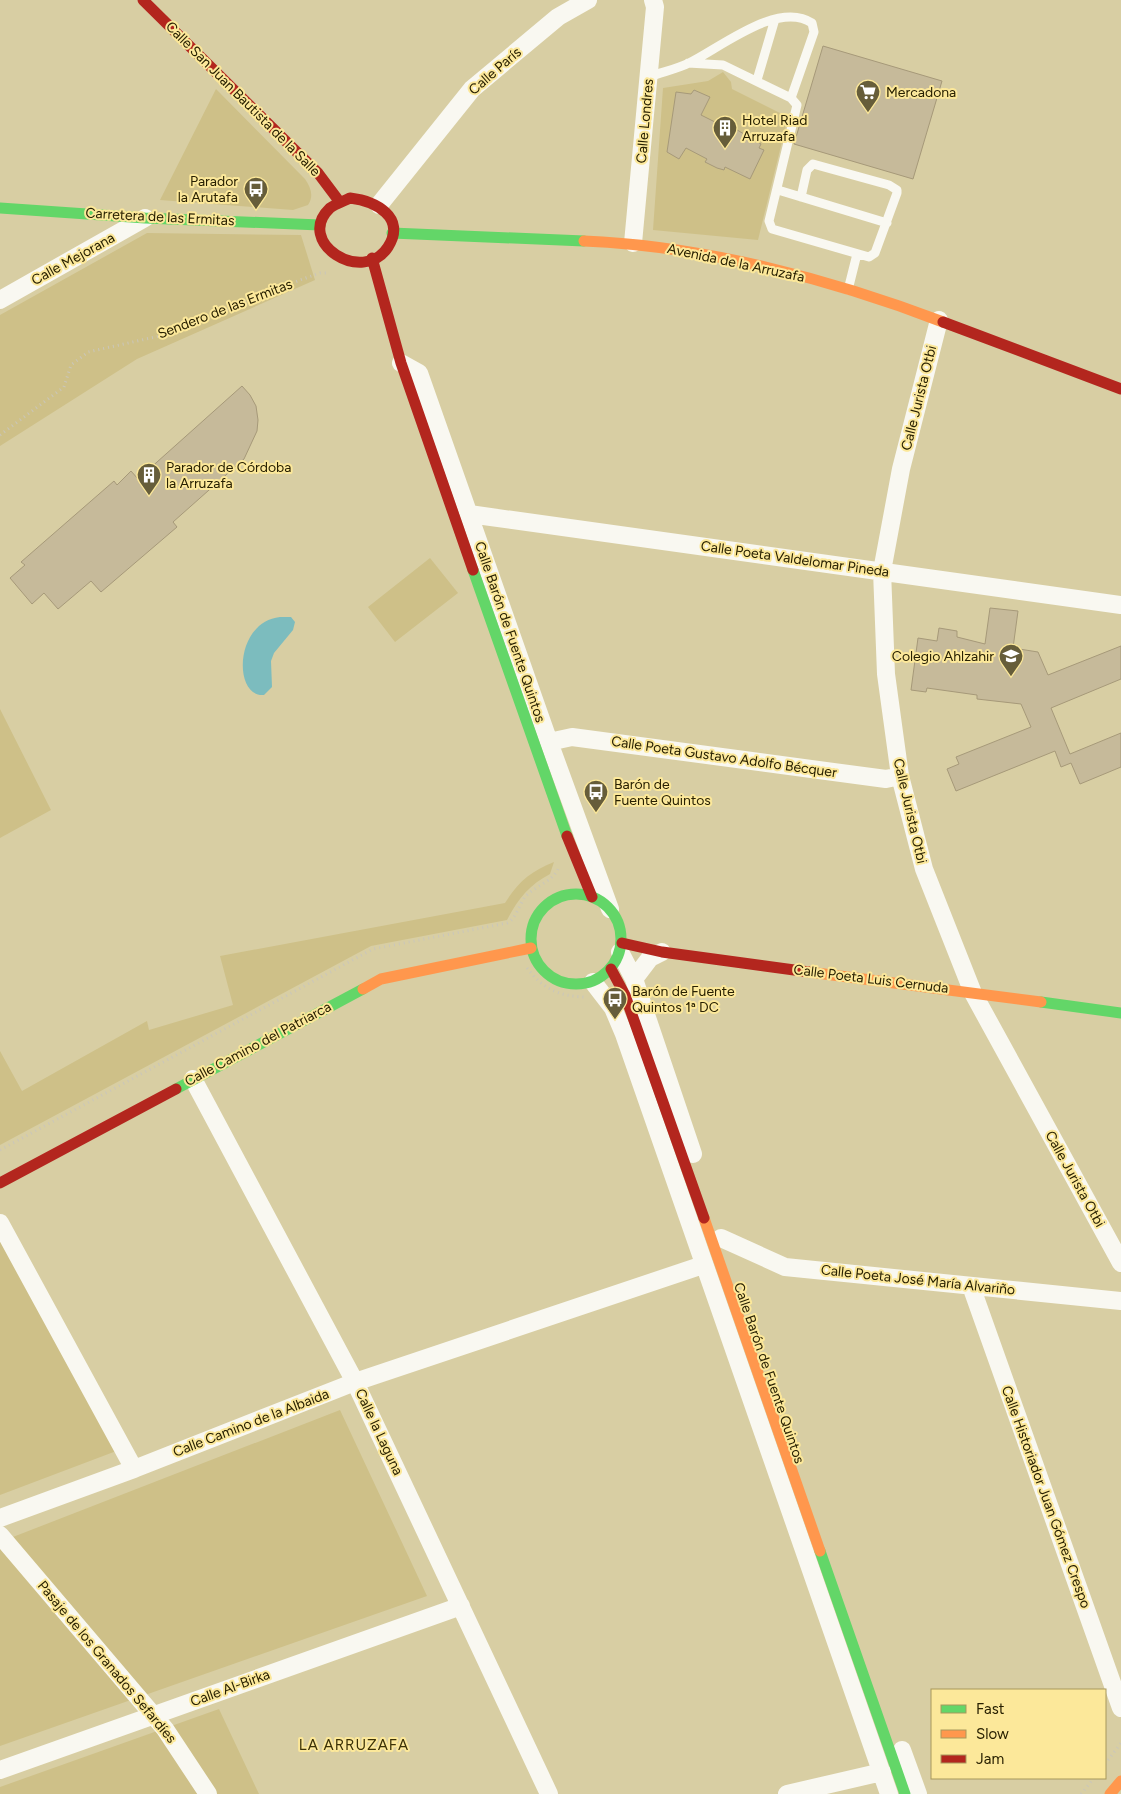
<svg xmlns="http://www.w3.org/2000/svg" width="1121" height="1794" font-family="Figtree,sans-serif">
<rect width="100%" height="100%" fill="#d8cea3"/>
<!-- green -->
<path fill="#cec088" d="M 723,72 L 731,82 L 732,89 L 788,117 L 758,240 L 653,230 L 663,88 L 708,81 Z
M 216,89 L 305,179 C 311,188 314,196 308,205 L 293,210 L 160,200 Z
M 147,233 L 301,235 L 315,280 L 137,359 L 0,446 L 0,315 Z
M 430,558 L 458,593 L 395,642 L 368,607 Z
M 0,709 L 51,810 L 0,838 Z
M 554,862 L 550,874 C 529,885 518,899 507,920 L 371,946 L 0,1145 L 0,1051 L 22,1091 L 147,1021 L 149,1030 L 233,1005 L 220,956 L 505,903 C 518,882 531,871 554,862 Z
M 0,1233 L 119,1450 L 0,1495 Z
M 340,1410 L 427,1596 L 0,1746 L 0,1542 Z
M 219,1709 L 259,1794 L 0,1794 L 0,1787 Z"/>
<!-- water -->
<path fill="#7cbcbe" d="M 280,617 L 291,617 L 295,622 L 293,630 L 274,653 L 271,661 L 272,687 L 264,695 C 233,698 234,622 280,617 Z"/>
<!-- building -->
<path fill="#c6ba9a" stroke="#a69979" d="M 823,46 L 942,81 L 913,179 L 794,144 Z
M 694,90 L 710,97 L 701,115 L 725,127 L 727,124 L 761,144 L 759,148 L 764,150 L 750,179 L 725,167 L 724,170 L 717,168 L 705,162 L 707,159 L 686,148 L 679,159 L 667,152 L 676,92 L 691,94 Z
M 242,386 L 250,395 L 256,406 L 258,420 L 257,431 L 244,459 L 173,522 L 177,527 L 101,592 L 91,581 L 58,609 L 44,593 L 32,604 L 10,578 L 25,565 L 21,562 L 114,481 L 117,485 L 131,471 L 138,479 Z
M 990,608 L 1018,611 L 1013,648 L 1038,652 L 1048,675 L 1121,646 L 1121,679 L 1051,708 L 1070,754 L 1121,733 L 1121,767 L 1080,784 L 1071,763 L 1061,767 L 1055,751 L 956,791 L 947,769 L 959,764 L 956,757 L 1031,727 L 1021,704 L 977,699 L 977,695 L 927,688 L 926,692 L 911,690 L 918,638 L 937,641 L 939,628 L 957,631 L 957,637 L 985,644 Z"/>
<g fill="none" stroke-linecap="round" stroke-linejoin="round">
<!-- path -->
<path stroke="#cac6ba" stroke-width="3" stroke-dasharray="1 4" stroke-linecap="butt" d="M 0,435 L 64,387 L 71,365 L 88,352 L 164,335 L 300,280 L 320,273 L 327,273
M 527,968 C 543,989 559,996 584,997
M 0,1150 L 373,949 L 507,923 C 516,919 519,905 525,897 C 535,886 552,882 558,869
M 1105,1764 L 1121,1743
M 1081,1794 L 1094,1778"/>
<!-- lane -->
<path stroke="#f9f8f1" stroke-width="9" d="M 688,63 L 723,65 L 791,98 L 797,105 L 769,221 L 772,229 L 869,257 L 875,253 L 897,193 L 897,190 L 889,185 L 813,164 L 807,170 L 801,197
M 649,77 C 662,72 677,69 689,63 C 720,48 778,0 812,23 L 814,32 L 791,98
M 757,80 L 775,19
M 778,190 L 887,223
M 848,290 L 857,254"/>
<!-- street -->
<path stroke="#f9f8f1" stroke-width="18" d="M 379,205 L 472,89 L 558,17 L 588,0
M 633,243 L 655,7 L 653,0
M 0,300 L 145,218
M 939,320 L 901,469 L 882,571 L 886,674 L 900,776 L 924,869 L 973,993 L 1121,1263
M 401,363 L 419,373 L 549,742 L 610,909
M 469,514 L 1121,605
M 549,742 L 572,737 L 886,779 L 900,776
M 620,952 L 634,979 L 693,1154
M 634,979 L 650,958 L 662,952
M 593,982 L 613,1008 L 624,1034 L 889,1794
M 193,1079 L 355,1382 L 549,1794
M 0,1223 L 134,1469
M 721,1238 L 785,1267 L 1121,1301
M 971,1286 L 1121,1708
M 0,1518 L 134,1469 L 355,1382 L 703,1265
M 0,1535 L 165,1729 L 208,1794
M 902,1750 L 918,1794
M 0,1770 L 461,1606
M 787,1794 L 882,1772"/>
<!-- fast -->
<path stroke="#63d668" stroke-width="11" d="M 0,208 L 145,218 L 320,225
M 392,233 L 584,241
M 473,570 L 567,836
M531 939a45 45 0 1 1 90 0a45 45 0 1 1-90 0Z
M 1041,1002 L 1121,1013
M 176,1089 L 363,989
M 820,1551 L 905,1794"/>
<!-- slow -->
<path stroke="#ff974d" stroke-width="11" d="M 584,241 C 704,246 831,279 943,322
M 809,972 L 1041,1002
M 363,989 L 381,979 L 531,948
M 704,1218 L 820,1551
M 1110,1794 L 1121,1781"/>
<!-- jam -->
<path stroke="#b3261e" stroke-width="11" d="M 143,0 L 318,173 L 339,201
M 350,198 C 375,201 407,217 388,247 C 363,286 294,242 330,208 C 335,204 344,201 350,198 Z
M 372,258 L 401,363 L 473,570
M 943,322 L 1121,389
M 567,836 L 592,897
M 622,943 L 662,952 L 809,972
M 611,969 L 625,995 L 704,1218
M 0,1183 L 176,1089"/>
</g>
<!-- icons -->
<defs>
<symbol id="supermarket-pin" viewBox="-11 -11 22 30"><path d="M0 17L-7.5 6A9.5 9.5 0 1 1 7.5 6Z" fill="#665d3a" stroke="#fce89a"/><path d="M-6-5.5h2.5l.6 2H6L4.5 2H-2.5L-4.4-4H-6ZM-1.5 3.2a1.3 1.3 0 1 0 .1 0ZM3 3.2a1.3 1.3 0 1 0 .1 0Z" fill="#fff"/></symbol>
<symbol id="building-pin" viewBox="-11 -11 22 30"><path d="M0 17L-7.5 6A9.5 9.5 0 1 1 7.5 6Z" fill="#665d3a" stroke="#fce89a"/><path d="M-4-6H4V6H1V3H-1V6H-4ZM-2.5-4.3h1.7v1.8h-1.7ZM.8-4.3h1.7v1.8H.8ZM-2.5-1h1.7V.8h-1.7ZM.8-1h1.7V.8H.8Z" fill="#fff"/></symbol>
<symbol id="bus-pin" viewBox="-11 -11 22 30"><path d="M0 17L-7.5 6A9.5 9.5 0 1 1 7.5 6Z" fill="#665d3a" stroke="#fce89a"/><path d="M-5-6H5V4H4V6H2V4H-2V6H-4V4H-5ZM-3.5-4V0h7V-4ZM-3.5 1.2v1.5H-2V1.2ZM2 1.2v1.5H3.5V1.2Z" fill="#fff"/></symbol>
<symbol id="school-pin" viewBox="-11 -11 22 30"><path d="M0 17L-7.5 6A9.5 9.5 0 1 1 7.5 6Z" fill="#665d3a" stroke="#fce89a"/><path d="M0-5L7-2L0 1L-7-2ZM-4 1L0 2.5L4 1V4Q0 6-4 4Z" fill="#fff"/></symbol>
</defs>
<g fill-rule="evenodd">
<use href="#supermarket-pin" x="854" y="78" width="28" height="38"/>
<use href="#building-pin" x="711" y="114" width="28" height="38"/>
<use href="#bus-pin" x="242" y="175" width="28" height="38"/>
<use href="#building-pin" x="135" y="461" width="28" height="38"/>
<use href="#school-pin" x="997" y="642" width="28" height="38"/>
<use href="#bus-pin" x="582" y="778" width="28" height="38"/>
<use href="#bus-pin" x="601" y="985" width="28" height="38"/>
</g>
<g text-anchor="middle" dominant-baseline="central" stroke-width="4" stroke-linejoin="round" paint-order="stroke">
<!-- street labels -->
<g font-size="14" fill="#282001" stroke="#fce89a">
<text transform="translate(495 71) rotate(-41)">Calle París</text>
<text transform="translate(243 99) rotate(45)">Calle San Juan Bautista de la Salle</text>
<text transform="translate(645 121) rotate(-85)">Calle Londres</text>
<text transform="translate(160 217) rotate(3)">Carretera de las Ermitas</text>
<text transform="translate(73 259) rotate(-29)">Calle Mejorana</text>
<text transform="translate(736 263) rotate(12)">Avenida de la Arruzafa</text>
<text transform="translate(225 309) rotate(-21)">Sendero de las Ermitas</text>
<text transform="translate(919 398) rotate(-76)">Calle Jurista Otbi</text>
<text transform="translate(795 559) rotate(8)">Calle Poeta Valdelomar Pineda</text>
<text transform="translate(510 632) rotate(71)">Calle Barón de Fuente Quintos</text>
<text transform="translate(724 757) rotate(8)">Calle Poeta Gustavo Adolfo Bécquer</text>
<text transform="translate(910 811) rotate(77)">Calle Jurista Otbi</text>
<text transform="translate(871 979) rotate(7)">Calle Poeta Luis Cernuda</text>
<text transform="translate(258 1044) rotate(-28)">Calle Camino del Patriarca</text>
<text transform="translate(1075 1179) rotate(61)">Calle Jurista Otbi</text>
<text transform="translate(918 1280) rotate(6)">Calle Poeta José María Alvariño</text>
<text transform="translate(769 1373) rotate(71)">Calle Barón de Fuente Quintos</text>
<text transform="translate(251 1423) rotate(-21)">Calle Camino de la Albaida</text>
<text transform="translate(379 1432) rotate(65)">Calle la Laguna</text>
<text transform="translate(1046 1497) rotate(70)">Calle Historiador Juan Gómez Crespo</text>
<text transform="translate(107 1662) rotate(50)">Pasaje de los Granados Sefardíes</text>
<text transform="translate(230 1688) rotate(-20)">Calle Al-Birka</text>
</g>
<!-- poi labels -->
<g font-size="14" fill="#282001" stroke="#fce89a" text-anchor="start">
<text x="886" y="92">Mercadona</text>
<text x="742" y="120">Hotel Riad<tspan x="742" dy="16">Arruzafa</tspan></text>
<text x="238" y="181" text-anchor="end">Parador<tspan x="238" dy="16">la Arutafa</tspan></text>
<text x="166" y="467">Parador de Córdoba<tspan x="166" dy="16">la Arruzafa</tspan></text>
<text x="994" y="656" text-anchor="end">Colegio Ahlzahir</text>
<text x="614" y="784">Barón de<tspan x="614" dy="16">Fuente Quintos</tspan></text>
<text x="632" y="991">Barón de Fuente<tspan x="632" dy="16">Quintos 1ª DC</tspan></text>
</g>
<!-- neighbourhood labels -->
<g font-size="15" letter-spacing="1" fill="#3b3106" stroke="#fce89a">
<text x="354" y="1745">LA ARRUZAFA</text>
</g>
</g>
<!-- legend -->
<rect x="931" y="1689" width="175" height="90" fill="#fce89a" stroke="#a7985d"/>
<rect x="941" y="1705" width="25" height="8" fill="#63d668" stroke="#a7985d"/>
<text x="976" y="1714" font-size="15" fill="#282001">Fast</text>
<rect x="941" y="1730" width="25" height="8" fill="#ff974d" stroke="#a7985d"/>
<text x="976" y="1739" font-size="15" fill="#282001">Slow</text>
<rect x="941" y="1755" width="25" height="8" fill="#b3261e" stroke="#a7985d"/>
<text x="976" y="1764" font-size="15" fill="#282001">Jam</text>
</svg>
